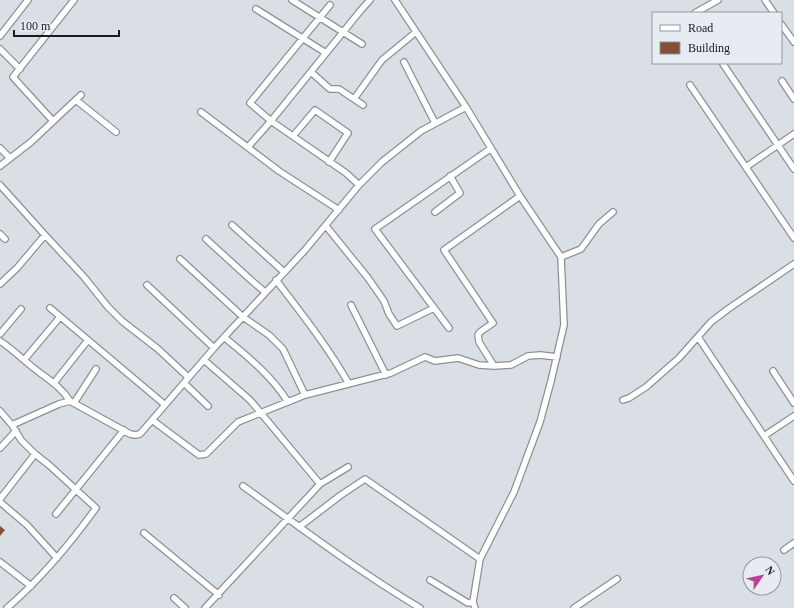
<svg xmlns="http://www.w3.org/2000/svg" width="794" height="608" font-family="'Times New Roman',serif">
<rect width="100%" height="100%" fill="#dadfe5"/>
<!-- building -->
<path fill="#825036" d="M 0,526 L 5,530 L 0,536 Z"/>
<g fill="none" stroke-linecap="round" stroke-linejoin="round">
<defs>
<path id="minor" d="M 292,0 L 362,44
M 395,0 L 466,107 L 520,196 L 561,257 L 564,325 L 551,381 L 540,422 L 514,492 L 480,559 L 473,602 L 475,608
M 765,0 L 774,13
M 330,5 L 250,103 L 271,121 L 346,173 L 359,185
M 256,9 L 326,53
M 695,13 L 718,0
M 781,24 L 794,42
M 0,36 L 28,0
M 0,49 L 20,69
M 404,62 L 435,123
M 723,64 L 794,169
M 311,72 L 330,89 L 339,89 L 363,105
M 782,81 L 794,99
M 690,85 L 794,238
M 354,99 L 382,60 L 416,32
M 76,100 L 116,132
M 201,112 L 279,171 L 339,210
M 53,121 L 13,77 L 74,0
M 293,136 L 315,110 L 348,133 L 329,162
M 248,147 L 271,121 L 361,10 L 370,0
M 0,148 L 10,158
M 0,166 L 31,142 L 81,95
M 746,167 L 794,134
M 0,185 L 45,235 L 17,268 L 0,284
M 435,212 L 460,193 L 450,176
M 232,225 L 284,272
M 326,226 L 368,278 L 384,301 L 389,314 L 397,326 L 434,308
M 0,234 L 5,239
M 45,235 L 84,277 L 108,307 L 122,321 L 158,349 L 188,377
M 206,239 L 252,281 L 265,292
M 561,257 L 581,249 L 599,224 L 613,212
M 180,259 L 243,317 L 269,335 L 283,349 L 305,395
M 276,280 C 302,314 328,347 349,384
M 147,285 L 214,348
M 351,305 L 386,375
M 50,308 L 164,404
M 449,328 L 375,229 L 490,149
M 0,334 L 21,309
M 224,337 C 248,357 271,375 288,402
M 698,337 L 794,481
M 0,341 C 11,348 20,357 30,365 C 44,377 60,385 70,401
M 24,360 L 60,317
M 204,360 L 250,400 L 320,484
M 494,366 L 479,342 L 478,335 L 480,332 L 493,323 L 444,250 L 520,196
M 773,371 L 794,403
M 54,383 L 88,340
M 184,383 L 208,406
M 623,400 L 629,398 L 646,387 L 679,358 L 711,322 L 728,309 L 794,264
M 74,403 L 96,369
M 0,411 L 12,425 L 59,404 L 70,401 L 130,434 L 135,435 L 140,434 L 214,348 L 305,250 L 359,185 L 382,162 L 421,131 L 466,107
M 152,420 L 199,455 L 206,454 L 238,422 L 305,395 L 391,373 L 425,357 L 435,361 L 458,358 L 479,365 L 494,366 L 511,365 L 528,356 L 540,355 L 557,357
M 764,436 L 794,416
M 0,448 L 16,431
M 243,486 C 301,528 358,571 420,608
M 0,499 L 35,454
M 0,502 L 27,525 L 57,558
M 56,514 L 124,430
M 299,527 L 341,495 L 365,479 L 480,559
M 144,533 L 219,595
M 784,550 L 794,543
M 0,562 L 31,586
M 430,580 L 468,603 L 473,602
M 174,598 L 185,608
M 7,608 C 41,579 70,544 96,508 L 49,465 L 35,454 L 21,440 L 12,425
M 205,608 L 320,484 L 348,467
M 574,608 L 617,579"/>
</defs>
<!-- minor casing -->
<use href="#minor" stroke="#8d9197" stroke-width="8"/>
<!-- minor -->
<use href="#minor" stroke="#fff" stroke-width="5.5"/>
</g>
<!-- legend -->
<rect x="652" y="12" width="130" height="52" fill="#e7ecf2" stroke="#95989d"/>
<rect x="660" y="25" width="20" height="6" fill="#ffffff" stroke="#95989d"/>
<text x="688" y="32" font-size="12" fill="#1a1b1e">Road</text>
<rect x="660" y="42" width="20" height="12" fill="#825036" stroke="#95989d"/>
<text x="688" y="52" font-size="12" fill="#1a1b1e">Building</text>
<!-- north arrow -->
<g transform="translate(762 576) rotate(56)"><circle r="19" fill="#e7ecf2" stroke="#95989d"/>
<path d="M0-3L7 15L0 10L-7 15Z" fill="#bb4397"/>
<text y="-6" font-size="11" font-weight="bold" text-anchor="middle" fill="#1a1b1e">N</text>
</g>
<!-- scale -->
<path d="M14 30v6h105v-6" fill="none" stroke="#1a1b1e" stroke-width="2"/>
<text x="20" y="30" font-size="12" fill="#1a1b1e" stroke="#e7ecf2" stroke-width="3" paint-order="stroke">100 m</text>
</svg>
